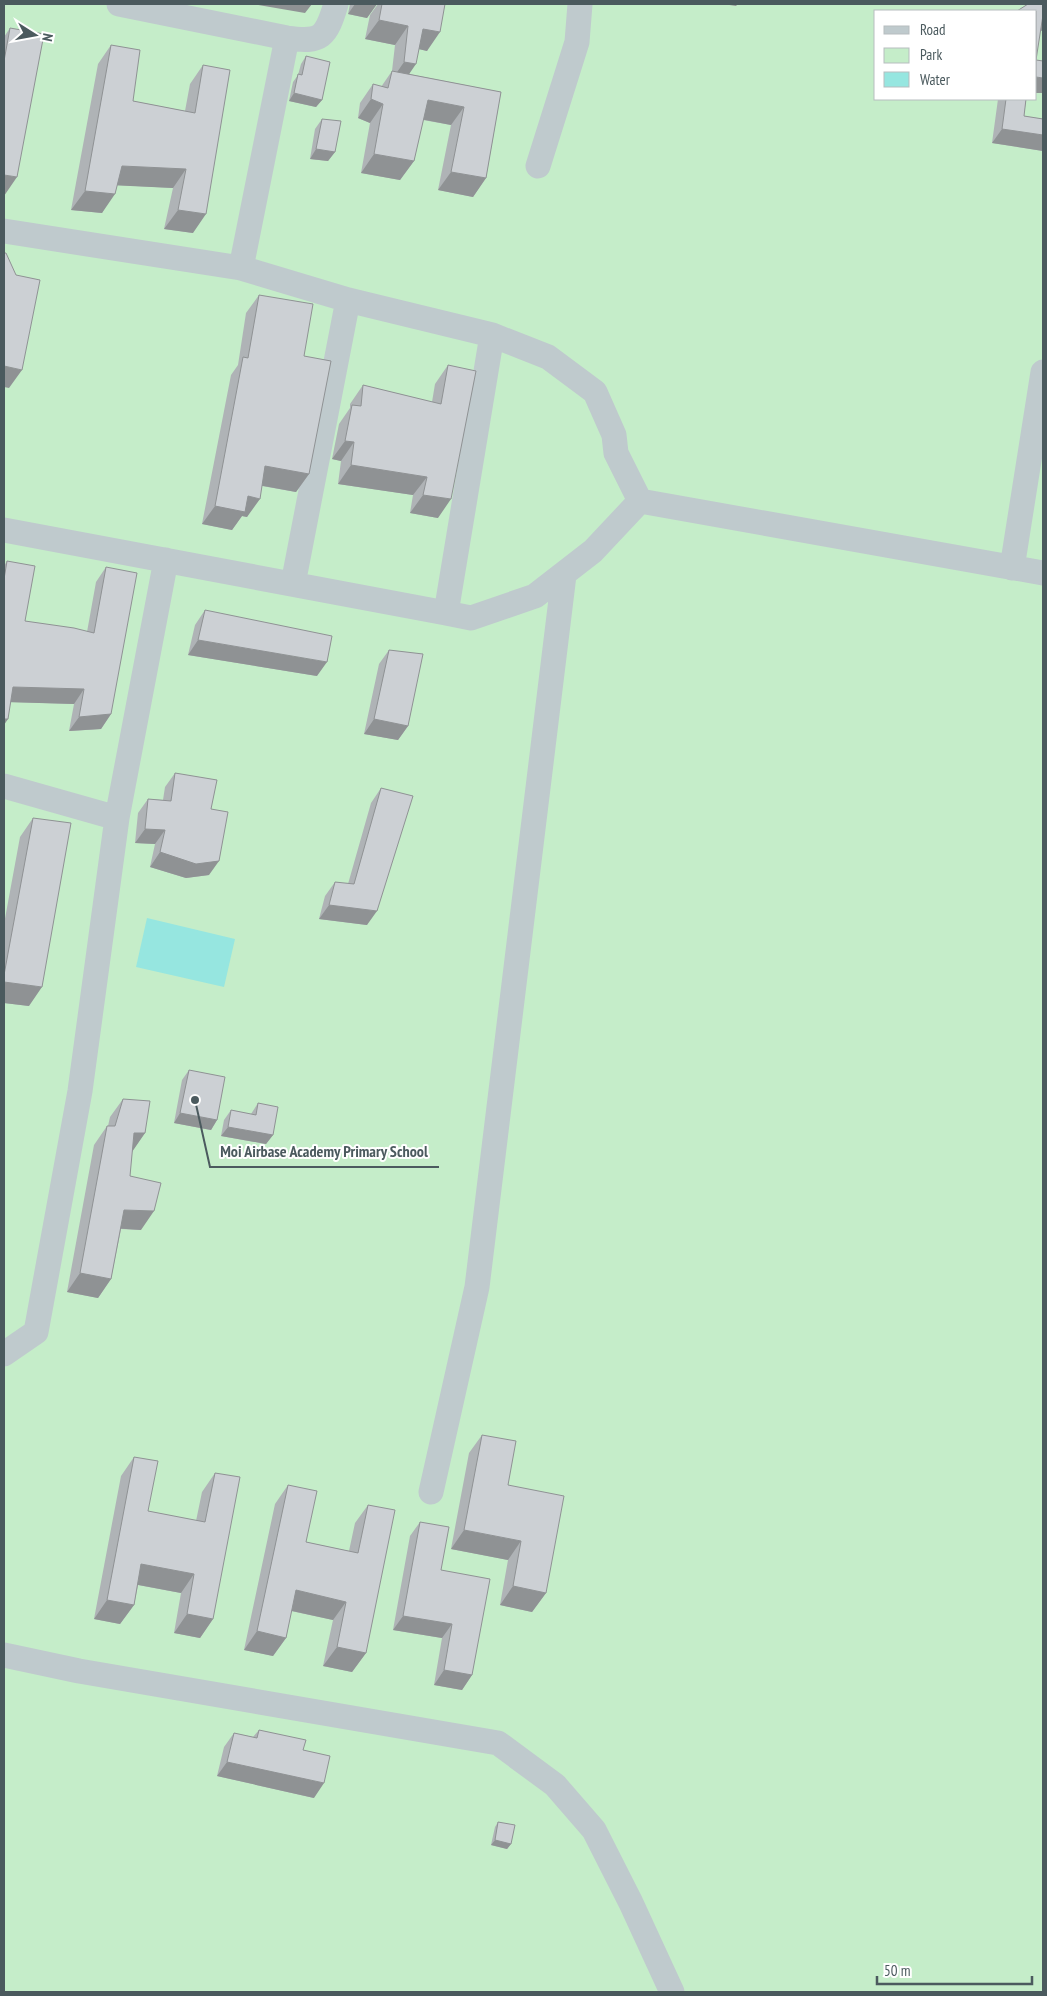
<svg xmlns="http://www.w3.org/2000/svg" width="1047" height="1996" font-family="'PT Sans Narrow',sans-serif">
<rect width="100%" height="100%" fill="#f4f2f3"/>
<!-- green -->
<path fill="#c5edc9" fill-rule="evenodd" d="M 4,4 L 1043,4 L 1043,1992 L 4,1992 ZM 876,11 L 1036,11 L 1036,99 L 876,99 Z"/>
<!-- water -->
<path fill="#96e6e0" d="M 147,918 L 235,939 L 224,987 L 136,967 Z"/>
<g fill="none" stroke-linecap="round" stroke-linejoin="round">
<!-- street -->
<path stroke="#bfcacd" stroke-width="25" d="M 119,4 L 287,38 C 322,43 326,37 336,4
M 538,166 L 577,42 L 580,4
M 4,231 L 241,268 L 348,300 L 492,335
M 241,268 L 287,38
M 492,335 L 548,357 L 595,392 L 614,435 L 616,453 L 640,501 L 593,551 L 535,596 L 471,618 L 446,613 Z
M 640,501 L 1043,573
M 4,530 L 446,613
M 1012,568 L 1043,372
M 293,584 L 348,300
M 4,786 L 117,818
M 4,1354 L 36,1332 L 80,1091 L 117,818 L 166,560
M 431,1492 L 477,1287 L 564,575
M 4,1655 L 79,1671 L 498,1743 L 555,1785 L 594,1830 L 631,1903 L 672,1992"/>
</g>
<!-- wall -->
<path fill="#afb3b6" d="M 350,4 L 377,4 L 367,18 L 348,14 Z
M 378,4 L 445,4 L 427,51 L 419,49 L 409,74 L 501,92 L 486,178 L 473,197 L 438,190 L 451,125 L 423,120 L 414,161 L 400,180 L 361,173 L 370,123 L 358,118 L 360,103 L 373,84 L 381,87 L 392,71 L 395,45 L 365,39 L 370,15 Z
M 10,28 L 4,196 L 4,37 Z
M 111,45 L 133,101 L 185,111 L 190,84 L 203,65 L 193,233 L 164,229 L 173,188 L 117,185 L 102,213 L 71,210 L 98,64 Z
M 306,56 L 322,100 L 316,107 L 289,101 L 293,82 L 298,75 L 301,64 Z
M 998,99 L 1026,99 L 1024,116 L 1043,119 L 1043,151 L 992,143 Z
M 322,119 L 335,152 L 328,161 L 310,159 L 315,129 Z
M 259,295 L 304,356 L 309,474 L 296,492 L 262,486 L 247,517 L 242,516 L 232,530 L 202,524 L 231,375 L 238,365 L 246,313 Z
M 448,365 L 438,518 L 410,513 L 413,495 L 338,484 L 341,461 L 332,459 L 339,424 L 350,408 L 350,404 L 363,385 L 432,402 L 435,384 Z
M 7,561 L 25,621 L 87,632 L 96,582 L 106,567 L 111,714 L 101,729 L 69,731 L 74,704 L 11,702 L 4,725 L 4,566 Z
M 205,610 L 317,676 L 188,655 L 195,625 Z
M 389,650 L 408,726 L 398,740 L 364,734 L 379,664 Z
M 175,773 L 211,809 L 209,875 L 186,878 L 150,867 L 155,844 L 135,843 L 138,813 L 148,799 L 163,800 L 165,787 Z
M 381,788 L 367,925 L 319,919 L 325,896 L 335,882 L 348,884 L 371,803 Z
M 33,818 L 29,1006 L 4,1003 L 4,924 L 20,837 Z
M 189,1070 L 217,1120 L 211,1130 L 174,1123 L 182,1080 Z
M 123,1099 L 145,1133 L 132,1151 L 130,1176 L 141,1230 L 121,1229 L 111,1279 L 98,1298 L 67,1292 L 94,1145 L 107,1126 L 108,1126 L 110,1117 Z
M 258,1103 L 273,1135 L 266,1144 L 221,1136 L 224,1120 L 231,1110 L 251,1114 Z
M 482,1435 L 508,1485 L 546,1593 L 532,1612 L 500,1605 L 508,1560 L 451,1549 L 469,1453 Z
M 134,1457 L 148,1511 L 196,1521 L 202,1492 L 215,1473 L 213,1619 L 200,1638 L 174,1633 L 181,1593 L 138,1585 L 134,1605 L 120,1624 L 94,1619 L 121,1476 Z
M 288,1485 L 306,1542 L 349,1551 L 355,1523 L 368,1505 L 366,1653 L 352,1672 L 323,1666 L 333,1620 L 291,1611 L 286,1638 L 273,1656 L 244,1650 L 275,1504 Z
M 420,1522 L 441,1570 L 472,1675 L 462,1690 L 434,1685 L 442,1638 L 393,1630 L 410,1536 Z
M 259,1730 L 303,1750 L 314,1798 L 217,1776 L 224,1747 L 234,1733 L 253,1737 Z
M 498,1822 L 511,1844 L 507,1849 L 491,1845 L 495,1827 Z"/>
<!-- shaded-wall -->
<path fill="#8f9294" d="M 253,4 L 312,4 L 305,13 Z
M 355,4 L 377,4 L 367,18 L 348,14 Z
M 723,4 L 738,4 L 736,6 Z
M 1043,15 L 1043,31 L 1036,30 Z
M 379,20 L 408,26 L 395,45 L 365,39 Z
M 423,29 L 440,32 L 427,51 L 410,47 Z
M 404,62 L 416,64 L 403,83 L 391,81 Z
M 1036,77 L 1043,78 L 1043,93 L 1036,93 Z
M 294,93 L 322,100 L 316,107 L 289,101 Z
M 371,99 L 383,104 L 370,123 L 358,118 Z
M 428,100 L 464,107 L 451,125 L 415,118 Z
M 1002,129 L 1043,135 L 1043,151 L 992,143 Z
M 316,149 L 335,152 L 328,161 L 310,159 Z
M 374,154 L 414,161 L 400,180 L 361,173 Z
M 122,166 L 186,169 L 173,188 L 109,185 Z
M 451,172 L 486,178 L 473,197 L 438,190 Z
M 4,175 L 17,177 L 4,196 Z
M 85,191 L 115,194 L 102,213 L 71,210 Z
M 178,210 L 206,214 L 193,233 L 164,229 Z
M 4,366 L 22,370 L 9,388 L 4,387 Z
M 345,441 L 354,442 L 341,461 L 332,459 Z
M 351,465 L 427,477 L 413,495 L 338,484 Z
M 265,466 L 309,474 L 296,492 L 253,484 Z
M 423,495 L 451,499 L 438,518 L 410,513 Z
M 248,496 L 260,499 L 247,517 L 242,516 L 232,530 L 202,524 L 215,506 Z
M 198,640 L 327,662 L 317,676 L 188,655 Z
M 13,687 L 84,689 L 74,704 L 4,702 Z
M 111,714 L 101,729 L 69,731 L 79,717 Z
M 4,719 L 8,719 L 4,725 Z
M 374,719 L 408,726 L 398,740 L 364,734 Z
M 145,829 L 165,830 L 155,844 L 135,843 Z
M 160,852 L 219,861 L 209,875 L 186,878 L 150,867 Z
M 329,905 L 377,911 L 367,925 L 319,919 Z
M 4,982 L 42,987 L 29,1006 L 4,1003 Z
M 180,1113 L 217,1120 L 211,1130 L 174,1123 Z
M 228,1127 L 273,1135 L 266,1144 L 221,1136 Z
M 134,1133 L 145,1133 L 132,1152 Z
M 124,1210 L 154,1211 L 141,1230 L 111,1228 Z
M 80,1273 L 111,1279 L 98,1298 L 67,1292 Z
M 464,1530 L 521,1541 L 508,1560 L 451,1549 Z
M 141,1564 L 194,1574 L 181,1593 L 128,1583 Z
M 513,1586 L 546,1593 L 532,1612 L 500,1605 Z
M 296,1590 L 346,1602 L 333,1620 L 283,1609 Z
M 107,1600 L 134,1605 L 120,1624 L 94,1619 Z
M 187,1614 L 213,1619 L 200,1638 L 174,1633 Z
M 403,1616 L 452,1624 L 442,1638 L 393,1630 Z
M 257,1631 L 286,1638 L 273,1656 L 244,1650 Z
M 337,1647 L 366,1653 L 352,1672 L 323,1666 Z
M 444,1670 L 472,1675 L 462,1690 L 434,1685 Z
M 227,1762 L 324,1783 L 314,1798 L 217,1776 Z
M 495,1840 L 511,1844 L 507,1849 L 491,1845 Z"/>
<!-- building -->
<path fill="#ccd0d4" stroke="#8f9294" d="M 382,4 L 445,4 L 440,32 L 423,29 L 416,64 L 404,62 L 408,26 L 379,20 Z
M 1028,4 L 1043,4 L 1043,15 L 1036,60 L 1043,61 L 1043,78 L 1036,77 L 1036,11 L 1017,11 Z
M 10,28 L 44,34 L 17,177 L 4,175 L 4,61 Z
M 111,45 L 140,50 L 133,101 L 195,113 L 203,65 L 230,70 L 206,214 L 178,210 L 186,169 L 122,166 L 115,194 L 85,191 Z
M 306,56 L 330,62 L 322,100 L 294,93 L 298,74 L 302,75 Z
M 392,71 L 501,92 L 486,178 L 451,172 L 464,107 L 428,100 L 414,161 L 374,154 L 383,104 L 371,99 L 373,84 L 388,88 Z
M 1006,99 L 1026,99 L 1024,116 L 1043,119 L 1043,135 L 1002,129 Z
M 322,119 L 341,121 L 335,152 L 316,149 Z
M 4,253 L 6,253 L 16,275 L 40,280 L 22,370 L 4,366 Z
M 259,295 L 313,304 L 304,356 L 331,361 L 309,474 L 265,466 L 260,499 L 248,496 L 245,512 L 215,506 L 243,357 L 248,358 Z
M 448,365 L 476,371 L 451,499 L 423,495 L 427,477 L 351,465 L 354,442 L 345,441 L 352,405 L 361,406 L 363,385 L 441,404 Z
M 7,561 L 35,566 L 25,621 L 74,628 L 94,633 L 106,567 L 137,573 L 111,714 L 79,717 L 84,689 L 13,687 L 8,719 L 4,719 L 4,579 Z
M 205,610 L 332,636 L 327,662 L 198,640 Z
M 389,650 L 423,654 L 408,726 L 374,719 Z
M 175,773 L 217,780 L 211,809 L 228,812 L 219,861 L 196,864 L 160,852 L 165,830 L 145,829 L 148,799 L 171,801 Z
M 381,788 L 413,796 L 377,911 L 329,905 L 335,882 L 354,884 Z
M 33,818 L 71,823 L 42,987 L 4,982 L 4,975 Z
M 189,1070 L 225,1077 L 217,1120 L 180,1113 Z
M 123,1099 L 150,1101 L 145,1133 L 134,1133 L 130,1176 L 161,1183 L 154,1211 L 124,1210 L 111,1279 L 80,1273 L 107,1126 L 115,1126 Z
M 258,1103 L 278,1107 L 273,1135 L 228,1127 L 231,1110 L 256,1115 Z
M 482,1435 L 516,1441 L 508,1485 L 564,1496 L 546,1593 L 513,1586 L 521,1541 L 464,1530 Z
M 134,1457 L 158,1461 L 148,1511 L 205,1522 L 215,1473 L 240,1477 L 213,1619 L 187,1614 L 194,1574 L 141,1564 L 134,1605 L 107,1600 Z
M 288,1485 L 317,1491 L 306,1542 L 358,1553 L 368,1505 L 395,1510 L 366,1653 L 337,1647 L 346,1602 L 296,1590 L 286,1638 L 257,1631 Z
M 420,1522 L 449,1527 L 441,1570 L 490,1579 L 472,1675 L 444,1670 L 452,1624 L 403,1616 Z
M 259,1730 L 306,1740 L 303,1750 L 330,1756 L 324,1783 L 227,1762 L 234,1733 L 257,1738 Z
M 498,1822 L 515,1825 L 511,1844 L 495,1840 Z"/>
<!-- callouts -->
<path fill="none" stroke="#4b5a5e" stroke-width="2" d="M195 1100L210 1167H439"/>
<circle fill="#4b5a5e" stroke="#fff" stroke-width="2" cx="195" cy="1100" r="5"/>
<g font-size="16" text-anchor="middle" font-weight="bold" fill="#4b5a5e" stroke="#fff" stroke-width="4" stroke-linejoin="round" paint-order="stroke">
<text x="324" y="1157">Moi Airbase Academy Primary School</text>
</g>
<!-- border -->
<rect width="1047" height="1996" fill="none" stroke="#4b5a5e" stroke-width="10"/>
<!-- legend -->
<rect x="874" y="10" width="162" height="90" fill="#ffffff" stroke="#b7bdbf"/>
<rect x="884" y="26" width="25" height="8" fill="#bfcacd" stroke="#b7bdbf"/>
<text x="920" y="35" font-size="15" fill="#4b5a5e">Road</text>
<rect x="884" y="48" width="25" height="15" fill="#c5edc9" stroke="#b7bdbf"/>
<text x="920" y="60" font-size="15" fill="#4b5a5e">Park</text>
<rect x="884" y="72" width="25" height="15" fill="#96e6e0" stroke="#b7bdbf"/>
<text x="920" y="85" font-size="15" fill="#4b5a5e">Water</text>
<!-- north arrow -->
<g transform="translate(35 35) rotate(101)" stroke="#ffffff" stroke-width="4" paint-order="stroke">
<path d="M0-4L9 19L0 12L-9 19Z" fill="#4b5a5e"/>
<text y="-8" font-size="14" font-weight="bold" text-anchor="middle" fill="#4b5a5e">N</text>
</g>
<!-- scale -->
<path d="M877 1976v8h155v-8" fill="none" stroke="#4b5a5e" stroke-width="2.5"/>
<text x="884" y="1976" font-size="15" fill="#4b5a5e" stroke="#ffffff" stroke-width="4" paint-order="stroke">50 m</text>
</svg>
